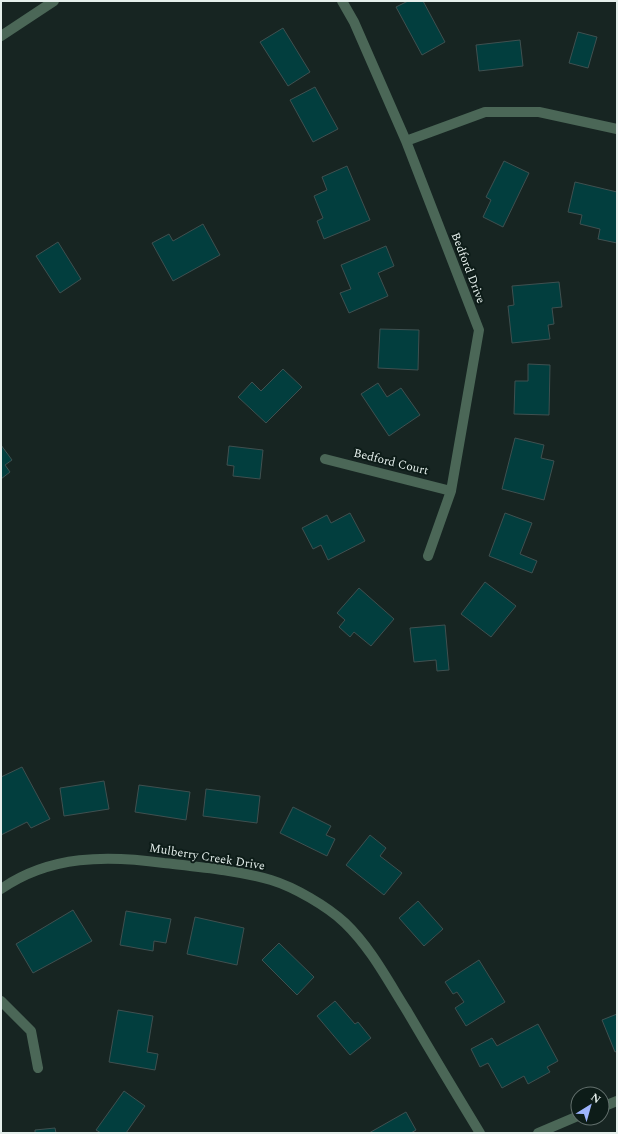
<svg xmlns="http://www.w3.org/2000/svg" width="618" height="1134" font-family="Spectral,serif">
<rect width="100%" height="100%" fill="#172522"/>
<!-- building -->
<path fill="#023e3e" stroke="#3f5050" d="M 408,1 L 423,1 L 445,42 L 422,55 L 396,7 Z
M 283,28 L 310,72 L 288,86 L 260,42 Z
M 578,32 L 597,37 L 588,68 L 569,63 Z
M 520,40 L 523,66 L 479,71 L 476,45 Z
M 315,87 L 338,129 L 313,142 L 290,100 Z
M 504,161 L 529,173 L 503,227 L 483,217 L 491,200 L 486,197 Z
M 347,166 L 370,220 L 324,239 L 317,221 L 323,218 L 314,196 L 327,190 L 322,177 Z
M 575,182 L 617,192 L 617,243 L 598,239 L 600,229 L 580,224 L 582,215 L 568,212 Z
M 203,224 L 220,255 L 173,281 L 152,243 L 169,234 L 173,241 Z
M 58,242 L 81,279 L 60,293 L 36,256 Z
M 386,246 L 394,266 L 378,273 L 388,296 L 349,313 L 340,293 L 351,289 L 341,265 Z
M 559,282 L 562,307 L 552,308 L 554,324 L 548,325 L 550,339 L 512,343 L 508,306 L 514,305 L 512,286 Z
M 380,329 L 419,330 L 418,370 L 378,368 Z
M 528,364 L 550,365 L 549,415 L 514,414 L 515,381 L 528,381 Z
M 283,369 L 302,387 L 266,423 L 238,397 L 252,382 L 261,391 Z
M 378,383 L 387,397 L 401,388 L 420,415 L 389,436 L 361,394 Z
M 515,438 L 544,445 L 541,458 L 554,461 L 544,500 L 502,489 Z
M 1,445 L 12,460 L 5,465 L 10,472 L 1,479 Z
M 229,446 L 263,450 L 260,479 L 233,476 L 234,466 L 227,465 Z
M 350,513 L 365,541 L 328,560 L 321,545 L 313,549 L 302,528 L 327,515 L 331,523 Z
M 505,513 L 532,523 L 520,554 L 537,561 L 532,573 L 489,556 Z
M 485,582 L 516,606 L 491,637 L 461,614 Z
M 359,588 L 394,619 L 371,646 L 354,632 L 350,637 L 339,627 L 345,620 L 337,613 Z
M 445,625 L 449,670 L 437,671 L 436,660 L 414,662 L 410,628 Z
M 22,767 L 50,819 L 31,828 L 27,822 L 1,835 L 1,777 Z
M 104,781 L 109,809 L 64,816 L 60,788 Z
M 139,785 L 190,792 L 186,820 L 135,812 Z
M 206,789 L 260,796 L 257,823 L 203,816 Z
M 293,807 L 331,826 L 326,835 L 335,839 L 327,856 L 280,833 Z
M 370,835 L 386,848 L 380,856 L 402,873 L 384,895 L 346,865 Z
M 418,901 L 443,929 L 424,946 L 399,918 Z
M 73,910 L 92,941 L 33,973 L 16,944 Z
M 126,911 L 171,919 L 166,943 L 154,941 L 153,951 L 120,945 Z
M 195,917 L 244,928 L 237,965 L 187,954 Z
M 279,943 L 314,977 L 297,995 L 262,960 Z
M 479,960 L 505,1002 L 466,1026 L 455,1008 L 464,1002 L 457,992 L 453,994 L 445,982 Z
M 335,1001 L 355,1024 L 358,1022 L 371,1038 L 350,1055 L 317,1016 Z
M 118,1010 L 153,1016 L 147,1052 L 158,1054 L 155,1070 L 109,1062 Z
M 617,1014 L 617,1051 L 615,1052 L 602,1020 Z
M 538,1024 L 558,1061 L 547,1067 L 550,1072 L 528,1084 L 524,1076 L 502,1088 L 488,1063 L 480,1067 L 471,1049 L 492,1038 L 497,1046 Z
M 124,1091 L 145,1106 L 126,1133 L 101,1133 L 96,1130 Z
M 406,1112 L 416,1130 L 411,1133 L 369,1133 Z
M 55,1128 L 56,1133 L 35,1133 L 35,1130 Z"/>
<g fill="none" stroke-linecap="round" stroke-linejoin="round">
<!-- minor -->
<path stroke="#4b6757" stroke-width="10" d="M 342,1 L 354,22 L 406,141 L 479,330 L 451,491 L 428,556
M 1,36 L 54,1
M 406,141 L 485,112 L 539,112 L 617,129
M 325,459 L 451,491
M 1,889 C 50,855 107,855 164,863 C 200,867 236,870 271,880 C 294,887 327,906 345,923 C 371,948 388,981 407,1011 C 431,1052 455,1092 480,1133
M 1,1001 L 31,1031 L 38,1068
M 602,1107 L 617,1101
M 538,1133 L 578,1116"/>
</g>
<g text-anchor="middle" dominant-baseline="central" stroke-width="4" stroke-linejoin="round" paint-order="stroke">
<!-- street labels -->
<g font-size="12" fill="#e5efec" stroke="#0d1c18">
<text transform="translate(468 268) rotate(69)">Bedford Drive</text>
<text transform="translate(391 462) rotate(14)">Bedford Court</text>
<text transform="translate(207 857) rotate(9)">Mulberry Creek Drive</text>
</g>
</g>
<!-- border -->
<rect width="618" height="1134" fill="none" stroke="#e5efec" stroke-width="4"/>
<!-- north arrow -->
<g transform="translate(590 1106) rotate(37)"><circle r="19" fill="#0d1c18" stroke="#63706d"/>
<path d="M0-3L7 15L0 10L-7 15Z" fill="#9db4fd"/>
<text y="-6" font-size="11" font-weight="bold" text-anchor="middle" fill="#e5efec">N</text>
</g>
</svg>
